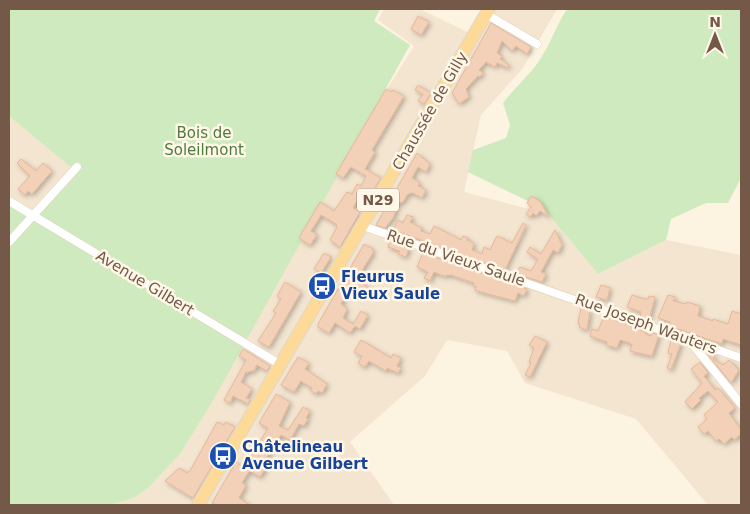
<svg xmlns="http://www.w3.org/2000/svg" width="750" height="514" font-family="'DejaVu Sans',sans-serif">
<defs>
<filter id="shadow"><feDropShadow dx="2" dy="2" stdDeviation="2.5" flood-color="#0004"/></filter>
</defs>
<rect width="100%" height="100%" fill="#fdf3e1"/>
<!-- residential -->
<path fill="#f4e5d0" d="M 384,9 L 420,9 L 473,35 L 489,9 L 557,9 L 523,68 L 481,115 L 464,192 L 548,214 L 598,274 L 666,240 L 741,255 L 741,505 L 708,505 L 636,419 L 525,383 L 507,351 L 447,340 L 425,376 L 350,442 L 394,505 L 109,505 L 134,498 L 148,488 L 180,454 L 210,406 L 258,312 L 347,153 L 414,46 L 378,20 Z
M 9,116 L 74,170 L 32,215 L 9,201 Z"/>
<!-- green -->
<path fill="#d0eac0" d="M 9,9 L 380,9 L 374,21 L 410,45 L 210,406 L 180,454 L 148,488 L 134,498 L 109,505 L 9,505 L 9,201 L 33,215 L 74,170 L 9,116 Z
M 567,9 L 741,9 L 741,178 L 728,203 L 706,203 L 671,219 L 666,240 L 598,274 L 548,214 L 536,205 L 468,172 L 473,150 L 506,138 L 510,125 L 503,103 C 514,88 528,77 539,61 C 550,45 556,26 567,9 Z"/>
<!-- building -->
<path fill="#f3d1b8" stroke="#e6b898" filter="url(#shadow)" d="M 418,16 L 429,22 L 421,35 L 411,29 Z
M 491,23 L 531,47 L 527,54 L 516,46 L 512,51 L 502,41 L 497,53 L 502,56 L 500,59 L 509,65 L 508,68 L 497,63 L 495,67 L 486,62 L 479,70 L 483,73 L 480,77 L 478,76 L 466,89 L 469,97 L 459,104 L 452,93 Z
M 418,85 L 431,93 L 424,104 L 418,101 L 423,94 L 415,90 Z
M 386,89 L 392,92 L 393,90 L 404,96 L 372,150 L 375,152 L 365,169 L 381,178 L 371,194 L 363,190 L 358,198 L 353,208 L 360,212 L 340,247 L 330,240 L 337,227 L 336,224 L 321,215 L 311,231 L 317,235 L 310,245 L 299,238 L 320,202 L 334,211 L 347,192 L 352,194 L 357,184 L 361,186 L 366,176 L 351,167 L 343,178 L 336,174 Z
M 417,153 L 430,164 L 426,172 L 418,167 L 412,178 L 420,183 L 418,186 L 426,190 L 422,198 L 413,193 L 408,194 L 403,202 L 399,203 L 393,218 L 385,228 L 376,225 Z
M 21,159 L 36,171 L 43,163 L 52,171 L 32,194 L 28,191 L 25,195 L 18,189 L 30,176 L 17,163 Z
M 531,196 L 540,201 L 549,217 L 540,211 L 536,216 L 533,213 L 530,217 L 526,214 L 531,207 L 527,203 Z
M 407,215 L 413,217 L 410,222 L 422,228 L 421,231 L 430,234 L 434,226 L 461,240 L 463,236 L 468,238 L 467,240 L 474,243 L 472,250 L 482,254 L 484,247 L 490,250 L 497,236 L 512,243 L 523,223 L 526,225 L 505,270 L 393,230 L 398,220 L 403,223 Z
M 555,230 L 562,245 L 558,253 L 553,250 L 541,272 L 546,274 L 542,282 L 516,274 L 520,267 L 531,271 L 538,259 L 527,252 L 530,247 L 541,254 Z
M 390,241 L 409,248 L 406,257 L 398,254 L 400,251 L 388,247 Z
M 364,244 L 373,249 L 373,253 L 356,280 L 368,287 L 364,294 L 351,287 L 341,304 L 347,309 L 343,318 L 353,324 L 361,311 L 368,315 L 360,329 L 355,326 L 350,333 L 335,323 L 329,333 L 318,327 L 318,324 Z
M 324,253 L 331,257 L 321,273 L 314,269 Z
M 423,253 L 527,289 L 524,296 L 518,293 L 515,301 L 481,292 L 475,290 L 476,286 L 473,286 L 474,283 L 451,275 L 444,276 L 434,272 L 430,281 L 424,278 L 428,272 L 417,267 Z
M 285,282 L 301,292 L 269,347 L 258,341 L 276,313 L 273,311 L 281,299 L 277,296 Z
M 601,285 L 610,288 L 607,300 L 596,297 Z
M 632,295 L 644,299 L 648,299 L 649,296 L 655,297 L 649,320 L 640,317 L 641,312 L 627,307 Z
M 668,295 L 675,297 L 673,301 L 686,304 L 687,302 L 700,306 L 698,316 L 713,321 L 713,319 L 728,324 L 732,311 L 741,314 L 741,345 L 723,339 L 722,344 L 669,326 L 670,322 L 658,318 Z
M 581,308 L 590,311 L 587,330 L 579,327 L 580,324 L 578,323 Z
M 604,316 L 645,332 L 645,334 L 651,336 L 652,333 L 659,335 L 652,356 L 630,351 L 632,345 L 630,343 L 620,340 L 617,348 L 606,345 L 607,342 L 590,336 L 592,329 L 598,331 Z
M 535,336 L 547,342 L 530,377 L 525,375 L 531,363 L 529,362 L 534,348 L 529,345 Z
M 361,340 L 391,358 L 393,354 L 401,358 L 397,366 L 401,368 L 398,373 L 387,368 L 386,371 L 369,361 L 365,367 L 358,363 L 362,356 L 354,352 Z
M 671,340 L 681,343 L 671,370 L 667,368 L 672,354 L 668,353 Z
M 243,349 L 270,366 L 267,371 L 257,365 L 254,371 L 250,371 L 248,373 L 246,372 L 241,382 L 252,389 L 246,398 L 250,399 L 248,404 L 233,396 L 230,403 L 224,400 L 246,360 L 239,356 Z
M 706,352 L 715,355 L 713,359 L 723,365 L 729,360 L 739,370 L 731,383 Z
M 298,357 L 309,363 L 305,369 L 327,384 L 322,393 L 318,391 L 316,394 L 310,390 L 312,388 L 301,381 L 294,392 L 281,385 Z
M 700,362 L 708,373 L 704,376 L 715,390 L 718,388 L 735,408 L 729,413 L 741,430 L 741,434 L 734,440 L 732,437 L 724,444 L 719,439 L 716,441 L 708,431 L 704,434 L 698,427 L 707,419 L 704,415 L 718,402 L 708,391 L 699,398 L 701,400 L 692,409 L 685,402 L 702,383 L 691,369 Z
M 276,394 L 290,402 L 279,426 L 288,430 L 303,407 L 310,411 L 306,418 L 308,419 L 304,426 L 299,424 L 290,440 L 281,435 L 262,465 L 266,468 L 260,477 L 250,471 L 248,473 L 242,483 L 246,485 L 239,498 L 250,505 L 216,505 L 212,503 L 236,462 L 244,468 L 268,428 L 259,423 Z
M 217,422 L 224,425 L 226,422 L 235,427 L 193,498 L 165,481 L 179,468 L 187,473 L 190,471 Z"/>
<g fill="none" stroke-linecap="round" stroke-linejoin="round">
<defs>
<path id="street" d="M 486,14 L 537,44
M 9,201 L 281,365
M 363,226 L 741,358
M 9,242 L 77,167
M 689,340 L 741,404"/>
<path id="primary" d="M 198,505 L 489,9"/>
</defs>
<!-- street casing -->
<use href="#street" stroke="#e1cfbd" stroke-width="9"/>
<!-- primary casing -->
<use href="#primary" stroke="#ded7d3" stroke-width="14"/>
<!-- street -->
<use href="#street" stroke="#fff" stroke-width="8"/>
<!-- primary -->
<use href="#primary" stroke="#fdda98" stroke-width="12"/>
</g>
<!-- icons -->
<defs>
<symbol id="bus-disc" viewBox="-11 -11 22 22"><circle r="9.5" fill="#1a4fb4" stroke="#fff7e8"/><path d="M-5-6H5V4H4V6H2V4H-2V6H-4V4H-5ZM-3.5-4V0h7V-4ZM-3.5 1.2v1.5H-2V1.2ZM2 1.2v1.5H3.5V1.2Z" fill="#fff"/></symbol>
</defs>
<g fill-rule="evenodd">
<use href="#bus-disc" x="306" y="270" width="32" height="32"/>
<use href="#bus-disc" x="207" y="440" width="32" height="32"/>
</g>
<g text-anchor="middle" dominant-baseline="central" stroke-width="5" stroke-linejoin="round" paint-order="stroke">
<!-- shield labels -->
<rect fill="#fff7e8" stroke="#9e8878" stroke-width="1" x="357" y="188.5" width="42" height="23" rx="4"/>
<g font-size="14" font-weight="bold" fill="#755948">
<text x="378" y="200">N29</text>
</g>
<!-- street labels -->
<g font-size="15" fill="#755948" stroke="#fff7e8">
<text transform="translate(430 111) rotate(-60)">Chaussée de Gilly</text>
<text transform="translate(456 258) rotate(19)">Rue du Vieux Saule</text>
<text transform="translate(145 283) rotate(31)">Avenue Gilbert</text>
<text transform="translate(646 324) rotate(20)">Rue Joseph Wauters</text>
</g>
<!-- park labels -->
<g font-size="15" fill="#4f7b3f" stroke="#fff7e8">
<text x="204" y="133">Bois de<tspan x="204" dy="17">Soleilmont</tspan></text>
</g>
<!-- transit labels -->
<g font-size="15" font-weight="bold" fill="#164399" stroke="#fff7e8" text-anchor="start">
<text x="341" y="277">Fleurus<tspan x="341" dy="17">Vieux Saule</tspan></text>
<text x="242" y="447">Châtelineau<tspan x="242" dy="17">Avenue Gilbert</tspan></text>
</g>
</g>
<!-- border -->
<rect width="750" height="514" fill="none" stroke="#755948" stroke-width="20"/>
<!-- north arrow -->
<g transform="translate(715 35)" stroke="#fff7e8" stroke-width="4" paint-order="stroke">
<path d="M0-4L9 19L0 12L-9 19Z" fill="#755948"/>
<text y="-8" font-size="14" font-weight="bold" text-anchor="middle" fill="#755948">N</text>
</g>
</svg>
